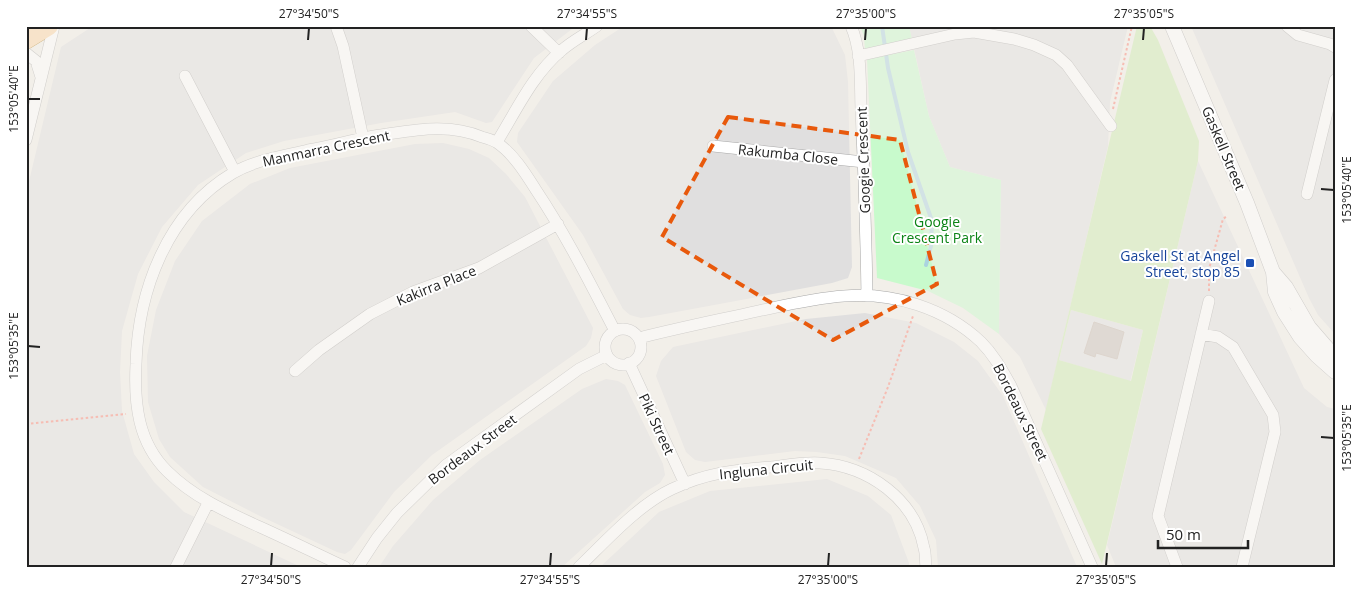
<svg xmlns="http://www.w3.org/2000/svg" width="1361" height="593" font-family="'Open Sans',sans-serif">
<rect width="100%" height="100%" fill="#f2efe9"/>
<!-- residential -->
<path fill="#e0dfdf" d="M 93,26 L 576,26 L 534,58 L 492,122 L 486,123 L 455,112 L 381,123 L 284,141 L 246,153 L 198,185 L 162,227 L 138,274 L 122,331 L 120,372 L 122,411 L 134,454 L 154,482 L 184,512 L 301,567 L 26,567 L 26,194 L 61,47 Z
M 624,26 L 831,26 L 845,55 L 848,82 L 852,267 L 848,278 L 832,283 L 649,317 L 641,318 L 630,315 L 623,309 L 583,235 L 517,142 L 518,133 L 553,81 L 595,45 Z
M 909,26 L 1128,26 L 1110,102 L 1108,146 L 1046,410 L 1020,357 L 999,334 L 1001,180 L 950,167 L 929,116 Z
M 1191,26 L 1335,26 L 1335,334 L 1318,315 L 1309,298 Z
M 443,143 L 469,149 L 489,158 L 506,174 L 525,197 L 593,328 L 591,338 L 586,346 L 432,455 L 394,492 L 351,550 L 345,554 L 337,552 L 260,516 L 203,487 L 170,457 L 159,439 L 148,402 L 147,356 L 156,310 L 175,261 L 202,221 L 250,184 L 290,168 L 415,144 Z
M 1198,161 L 1304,388 L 1327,407 L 1335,409 L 1335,567 L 1116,567 L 1107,545 Z
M 1071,310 L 1143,330 L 1130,382 L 1059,360 Z
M 865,313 L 916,323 L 954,342 L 978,361 L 1003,396 L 1077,567 L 938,567 L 936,540 L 920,506 L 896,478 L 845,456 L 817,452 L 795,451 L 705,462 L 695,460 L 686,452 L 656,376 L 661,361 L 673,347 L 806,319 Z
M 606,379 L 618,381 L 625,385 L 663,464 L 665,475 L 660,483 L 645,492 L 562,567 L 379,567 L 393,546 L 433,500 L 480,460 L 582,389 Z
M 827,479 L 868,496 L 891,515 L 909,563 L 909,567 L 600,567 L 659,512 L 710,491 Z"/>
<!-- grass -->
<path fill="#cdebb0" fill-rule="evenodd" d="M 1137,26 L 1150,26 L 1158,40 L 1199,141 L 1198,161 L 1102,564 L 1041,429 ZM 1071,310 L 1143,330 L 1131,381 L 1059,360 Z"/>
<!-- park -->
<path fill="#c8facc" d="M 860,26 L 909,26 L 912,39 L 865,51 L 864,36 Z
M 914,50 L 929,116 L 950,167 L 1001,180 L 999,334 L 963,308 L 928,291 L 877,278 L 867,59 Z"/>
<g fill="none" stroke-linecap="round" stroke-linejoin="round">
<!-- stream -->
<path stroke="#aad3df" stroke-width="4" d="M 882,26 L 888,68 L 908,152 L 932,221 L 931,246 L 926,265"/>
</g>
<!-- building -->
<path fill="#c7bfb8" stroke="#c4b6ab" d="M 1094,322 L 1124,332 L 1117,359 L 1096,353 L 1095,357 L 1084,353 Z"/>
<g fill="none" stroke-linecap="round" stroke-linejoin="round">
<defs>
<path id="minor" d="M 336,26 L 343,46 L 363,138
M 531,26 L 559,53
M 851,26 C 862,51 860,82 861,109 C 864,171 866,233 867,296
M 1287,26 L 1298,35 L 1330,44 L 1335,47
M 26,53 L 36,61 L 41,77
M 858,56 L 955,34 L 974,32 L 1014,39 L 1034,45 L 1056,55 L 1067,65 L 1111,126
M 185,76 L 235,172
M 26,140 C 35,102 45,64 54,26
M 497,142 C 516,111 533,74 562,50 C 572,41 586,34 597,26
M 713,146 L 864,162
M 1307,194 L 1335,80
M605 347a18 18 0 1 1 36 0a18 18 0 1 1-36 0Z
M 1201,334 L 1218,337 L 1233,347 L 1273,415 L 1275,432 L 1242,567
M 639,338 C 678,328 718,320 758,311 C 786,305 815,298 844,296 C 893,292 945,308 981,342 C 994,355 1002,370 1011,386 L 1092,567
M 629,363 L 685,484
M 295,371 L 319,350 L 370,314 L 413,292 L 479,268 L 558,224
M 176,567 L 208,503
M 345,567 C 317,554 289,540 260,527 C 227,512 193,497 167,471 C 138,442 134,404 136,364 C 138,291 167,212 233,173 C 255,160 283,156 308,150 C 330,146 352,140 374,136 C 411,131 446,122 482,137 C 486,138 492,140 496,142 C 513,153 526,174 536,190 C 566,235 590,283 615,331
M 358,567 L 377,538 L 397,513 L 446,465 L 579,369 L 607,355
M 579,567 C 606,541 638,505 672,489 C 706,473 734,470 771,467 C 787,465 804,462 820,463 C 868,466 915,499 924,548 C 926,554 925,561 926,567
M 1177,567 L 1158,516 L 1209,301"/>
<path id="tertiary" d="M 1172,26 L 1247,203 L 1273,272 L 1275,292 L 1284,312 L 1300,337 L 1317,356 L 1335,372
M 1273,272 L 1286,287 L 1309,327 L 1335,357"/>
<path id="primary" d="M 26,40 L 49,26"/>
</defs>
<!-- minor casing -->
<use href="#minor" stroke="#a9a9a9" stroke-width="12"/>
<!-- tertiary casing -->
<use href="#tertiary" stroke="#a9a9a9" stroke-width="15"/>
<!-- primary casing -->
<use href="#primary" stroke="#a06b00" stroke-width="19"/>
<!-- path -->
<path stroke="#fa8072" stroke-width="2" stroke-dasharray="2.5 2.5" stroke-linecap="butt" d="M 1113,109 L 1132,26
M 1209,291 L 1209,269 L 1223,219 L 1227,216
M 26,424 L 126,414
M 859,459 L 888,387 L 913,316"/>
<!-- minor -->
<use href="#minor" stroke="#fff" stroke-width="11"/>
<!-- tertiary -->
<use href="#tertiary" stroke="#fff" stroke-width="14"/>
<!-- primary -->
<use href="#primary" stroke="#fcd6a4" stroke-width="18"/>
</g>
<!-- marked area -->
<path d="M0 0H1361V593H0ZM 728,117 L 900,140 L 937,284 L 833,340 L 662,237 Z" fill="#f2efe9" fill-opacity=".55" fill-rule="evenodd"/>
<path fill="none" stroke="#e8590c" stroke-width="4" stroke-dasharray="10 6" stroke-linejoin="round" d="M 728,117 L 900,140 L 937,284 L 833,340 L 662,237 Z"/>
<!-- ticks -->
<path fill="none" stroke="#222" stroke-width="2" d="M 308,40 L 309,28M 586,40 L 587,28M 865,40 L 866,28M 1143,40 L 1144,28M 28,99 L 40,99M 1321,189 L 1334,190M 28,346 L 40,347M 1321,437 L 1334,438M 271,566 L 272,553M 550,566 L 551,553M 828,566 L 829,553M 1106,566 L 1107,553"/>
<!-- markers -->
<rect fill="#1a4fb4" stroke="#fff" stroke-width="2" x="1245" y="258" width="10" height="10" rx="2.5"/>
<g text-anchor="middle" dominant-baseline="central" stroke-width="4" stroke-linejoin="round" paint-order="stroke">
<!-- street labels -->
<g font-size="14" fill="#222" stroke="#fff">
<text transform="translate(326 148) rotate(-12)">Manmarra Crescent</text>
<text transform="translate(1224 148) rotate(67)">Gaskell Street</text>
<text transform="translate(788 154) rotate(6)">Rakumba Close</text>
<text transform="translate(863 160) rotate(-92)">Googie Crescent</text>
<text transform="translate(436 285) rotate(-22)">Kakirra Place</text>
<text transform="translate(1021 412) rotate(64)">Bordeaux Street</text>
<text transform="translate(657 424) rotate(65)">Piki Street</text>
<text transform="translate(472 449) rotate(-37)">Bordeaux Street</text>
<text transform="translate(766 469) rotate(-6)">Ingluna Circuit</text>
</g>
<!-- park labels -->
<g font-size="14" fill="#0c8416" stroke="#fff">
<text x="937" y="221">Googie<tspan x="937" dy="16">Crescent Park</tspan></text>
</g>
<!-- transit labels -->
<g font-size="14" fill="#164399" stroke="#fff" text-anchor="end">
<text x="1240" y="255">Gaskell St at Angel<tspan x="1240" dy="16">Street, stop 85</tspan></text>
</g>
</g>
<!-- border -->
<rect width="1361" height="593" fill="none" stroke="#ffffff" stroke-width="55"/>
<!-- scale -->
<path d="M1158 540v8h90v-8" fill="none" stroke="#222222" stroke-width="2.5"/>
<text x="1166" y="540" font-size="15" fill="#222222" stroke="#ffffff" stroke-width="4" paint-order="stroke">50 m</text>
<rect x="28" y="28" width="1306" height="538" fill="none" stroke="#222" stroke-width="2"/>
<g font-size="12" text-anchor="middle" fill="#222">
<text x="309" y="18">27°34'50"S</text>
<text x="587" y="18">27°34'55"S</text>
<text x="866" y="18">27°35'00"S</text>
<text x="1144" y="18">27°35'05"S</text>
<text transform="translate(14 99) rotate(-90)" y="4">153°05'40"E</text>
<text transform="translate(1347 190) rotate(-90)" y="4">153°05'40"E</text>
<text transform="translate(14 346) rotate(-90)" y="4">153°05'35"E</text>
<text transform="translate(1347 438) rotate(-90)" y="4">153°05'35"E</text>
<text x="271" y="584">27°34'50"S</text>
<text x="550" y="584">27°34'55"S</text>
<text x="828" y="584">27°35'00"S</text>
<text x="1106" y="584">27°35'05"S</text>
</g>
</svg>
